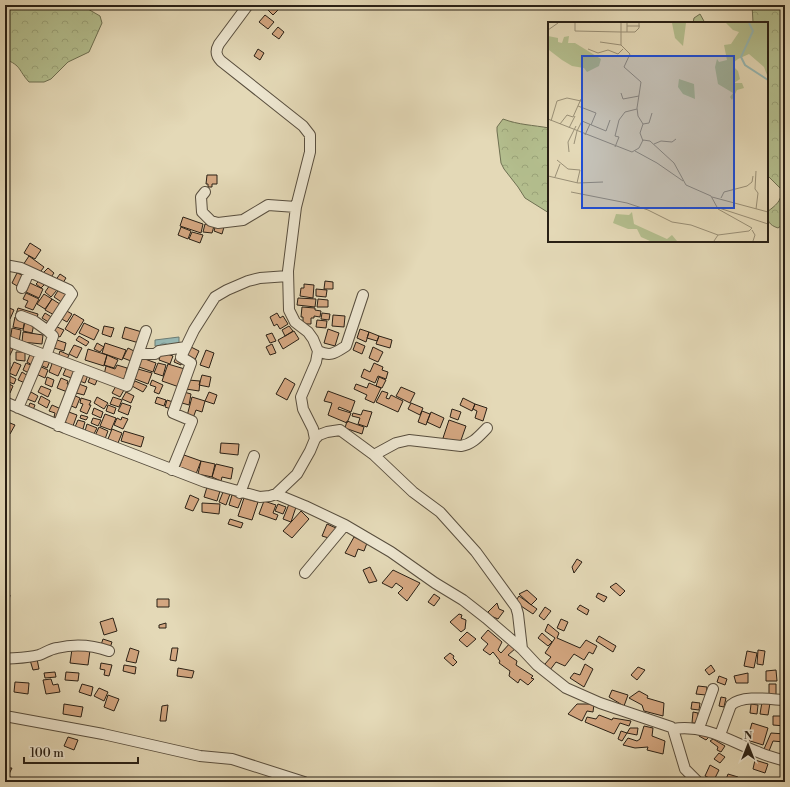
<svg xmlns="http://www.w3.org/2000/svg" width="790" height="787" font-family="'Libre Bodoni',serif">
<defs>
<pattern id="forest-crowns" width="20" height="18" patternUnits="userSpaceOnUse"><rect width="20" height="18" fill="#b4bf8f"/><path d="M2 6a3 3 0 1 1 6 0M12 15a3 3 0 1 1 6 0" fill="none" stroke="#9ba47a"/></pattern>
<pattern id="water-waves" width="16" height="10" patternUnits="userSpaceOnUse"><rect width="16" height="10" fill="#97b9b5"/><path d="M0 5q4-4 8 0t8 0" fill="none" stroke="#7b9692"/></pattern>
</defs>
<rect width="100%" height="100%" fill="#e4d9b7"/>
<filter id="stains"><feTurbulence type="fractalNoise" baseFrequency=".005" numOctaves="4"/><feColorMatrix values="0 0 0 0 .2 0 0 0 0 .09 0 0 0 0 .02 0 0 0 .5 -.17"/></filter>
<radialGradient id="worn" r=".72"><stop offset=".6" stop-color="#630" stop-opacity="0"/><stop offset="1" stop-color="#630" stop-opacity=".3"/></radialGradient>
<!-- forest -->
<path fill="url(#forest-crowns)" stroke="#6e7052" d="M 5,5 L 81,5 L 100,16 L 102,23 L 89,52 L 68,62 L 51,79 L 44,82 L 29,82 C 18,70 22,66 5,59 Z
M 752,5 L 785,5 L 785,32 L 783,35 L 783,54 L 785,55 L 785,223 L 778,228 C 769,225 767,221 767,212 C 776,205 781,202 782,190 L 767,175 L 767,23 L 752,23 L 753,22 Z
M 700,14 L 705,23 L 693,23 L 694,18 Z
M 503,119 C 519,125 533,125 549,128 L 549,213 L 525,198 L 518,187 L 504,169 L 501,163 L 497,131 L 497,127 Z"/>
<!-- water -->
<path fill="url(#water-waves)" stroke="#6b7c75" d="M 179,337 L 179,344 L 155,346 L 155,340 Z"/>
<!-- building -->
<path fill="#d4a781" stroke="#292015" d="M 268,5 L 277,5 L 280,8 L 273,15 L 266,8 Z
M 265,15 L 274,22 L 268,29 L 259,22 Z
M 278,27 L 284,32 L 279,39 L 272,34 Z
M 258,49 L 264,53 L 260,60 L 254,56 Z
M 207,175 L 217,175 L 217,184 L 212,184 L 212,187 L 208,187 L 208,184 L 206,184 Z
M 183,217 L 203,224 L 201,233 L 180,226 Z
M 205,224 L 214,226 L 212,233 L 203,232 Z
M 216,224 L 224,227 L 222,234 L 214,231 Z
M 181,227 L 191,231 L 188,239 L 178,235 Z
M 192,232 L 203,235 L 200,243 L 189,239 Z
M 30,243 L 41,250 L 35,259 L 24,253 Z
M 29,256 L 44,267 L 38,275 L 23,265 Z
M 48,268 L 54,273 L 49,280 L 42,274 Z
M 17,273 L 25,276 L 19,287 L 12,283 Z
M 60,274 L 66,278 L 61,286 L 55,281 Z
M 41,279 L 46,283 L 41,288 L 36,284 Z
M 325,281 L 333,282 L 333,289 L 324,289 Z
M 30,283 L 43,289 L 39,298 L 26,292 Z
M 304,284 L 314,285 L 313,298 L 300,296 L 301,288 L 304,288 Z
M 50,285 L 57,290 L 51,297 L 45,292 Z
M 59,289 L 69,296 L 63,303 L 54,297 Z
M 316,289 L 327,290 L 326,297 L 316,296 Z
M 26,293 L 39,299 L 33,310 L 25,307 L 28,301 L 23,299 Z
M 44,294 L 52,299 L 45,309 L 37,304 Z
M 298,298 L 316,299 L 315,307 L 297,305 Z
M 52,299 L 63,306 L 56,316 L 45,310 Z
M 318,299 L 328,300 L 328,307 L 317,307 Z
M 5,306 L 14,310 L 10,319 L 5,317 Z
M 302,307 L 315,308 L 315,310 L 321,311 L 320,317 L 314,316 L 314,318 L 311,318 L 311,324 L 303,324 L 303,317 L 301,317 Z
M 18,308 L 38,314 L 36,321 L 16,314 Z
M 65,310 L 72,314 L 67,322 L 60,318 Z
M 45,313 L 53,318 L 50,323 L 42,318 Z
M 277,313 L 280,318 L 283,316 L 288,324 L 280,329 L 277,324 L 274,326 L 270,317 Z
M 322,313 L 330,314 L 329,320 L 321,319 Z
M 74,314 L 84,320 L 75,335 L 65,329 Z
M 333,315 L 345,316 L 344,327 L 332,326 Z
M 15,317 L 25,320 L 23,329 L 13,327 Z
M 317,320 L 327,321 L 326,328 L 316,327 Z
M 25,321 L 34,324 L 32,333 L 23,331 Z
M 84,323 L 99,330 L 94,340 L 79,333 Z
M 5,324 L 9,324 L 7,336 L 5,336 Z
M 55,326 L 64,330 L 60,337 L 52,333 Z
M 104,326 L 114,328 L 111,337 L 102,334 Z
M 289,326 L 293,331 L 285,336 L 282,330 Z
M 125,327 L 142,332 L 139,343 L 122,338 Z
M 12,328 L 21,330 L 19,342 L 10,341 Z
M 328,329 L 339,333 L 335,346 L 324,343 Z
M 360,329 L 369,332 L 366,342 L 357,338 Z
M 294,331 L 299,339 L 283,349 L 278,340 Z
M 23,332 L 43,335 L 42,344 L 22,342 Z
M 369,332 L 379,336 L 377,341 L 367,338 Z
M 272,333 L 276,341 L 270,343 L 266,335 Z
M 79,336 L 89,342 L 86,346 L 76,340 Z
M 379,336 L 392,340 L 390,348 L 376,344 Z
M 57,340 L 66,343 L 64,351 L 54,348 Z
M 356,342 L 365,346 L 362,354 L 353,350 Z
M 97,343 L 104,347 L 100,352 L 94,349 Z
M 105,343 L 126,350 L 122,360 L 102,353 Z
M 272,344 L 276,353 L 270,355 L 266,347 Z
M 6,345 L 13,349 L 8,359 L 5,358 Z
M 74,345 L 82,348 L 77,358 L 69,354 Z
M 189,346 L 199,351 L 194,362 L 184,357 Z
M 373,347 L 383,352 L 378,362 L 369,358 Z
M 128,348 L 134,351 L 131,361 L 123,358 Z
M 88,349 L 107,355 L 104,366 L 85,360 Z
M 206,350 L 214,353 L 209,368 L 200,365 Z
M 60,351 L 69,355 L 66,361 L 58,357 Z
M 16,352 L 25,352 L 25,361 L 16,360 Z
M 31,352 L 37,355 L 32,365 L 27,362 Z
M 161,352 L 173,356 L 170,364 L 159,360 Z
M 107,355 L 118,360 L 114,368 L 104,365 Z
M 41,357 L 50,361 L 47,368 L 38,364 Z
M 176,357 L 183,359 L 181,365 L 174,362 Z
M 142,358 L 156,363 L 153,372 L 139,367 Z
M 5,361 L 10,363 L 6,371 L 5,371 Z
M 53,361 L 63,365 L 58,376 L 49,372 Z
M 14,362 L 21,365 L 16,376 L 9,373 Z
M 26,363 L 35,367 L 31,374 L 23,370 Z
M 158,363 L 166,365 L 163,376 L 154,373 Z
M 374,363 L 383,367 L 382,370 L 388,372 L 386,379 L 378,376 L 375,383 L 361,377 L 364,369 L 370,372 Z
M 168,364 L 188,370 L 182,388 L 162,381 Z
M 37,365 L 48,370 L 45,378 L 34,373 Z
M 117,365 L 127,368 L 124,381 L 104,375 L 106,366 L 115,369 Z
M 66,368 L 77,372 L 74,379 L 63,375 Z
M 138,369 L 152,373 L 148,384 L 135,379 Z
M 22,372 L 28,376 L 25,383 L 18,380 Z
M 81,372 L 88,375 L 85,383 L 77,380 Z
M 8,375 L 16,379 L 14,384 L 6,381 Z
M 91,375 L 98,378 L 95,385 L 88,382 Z
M 202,375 L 211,377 L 209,387 L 199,385 Z
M 47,377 L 54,380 L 52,387 L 45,384 Z
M 379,377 L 386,380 L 382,388 L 376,386 Z
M 61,378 L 68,381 L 67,384 L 73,386 L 70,393 L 57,388 Z
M 285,378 L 295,384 L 287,400 L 276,394 Z
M 152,380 L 163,385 L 159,394 L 154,392 L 156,387 L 150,385 Z
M 188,380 L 200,381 L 199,391 L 186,389 Z
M 135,381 L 147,386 L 143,392 L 132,386 Z
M 5,382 L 13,386 L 10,393 L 5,391 Z
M 369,383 L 381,388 L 374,403 L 365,399 L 367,395 L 354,389 L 356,384 L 367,388 Z
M 79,384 L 87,387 L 84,395 L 76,393 Z
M 41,386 L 51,390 L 48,397 L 38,392 Z
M 116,386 L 124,390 L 120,397 L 112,393 Z
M 401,387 L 415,393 L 410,403 L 396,396 Z
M 328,391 L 355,401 L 351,412 L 339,407 L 338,409 L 351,413 L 347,423 L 328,415 L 332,403 L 324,401 Z
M 382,391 L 388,393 L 386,398 L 389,399 L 391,395 L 403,401 L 398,412 L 376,402 Z
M 31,392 L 38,396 L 35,402 L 27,399 Z
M 126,392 L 134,396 L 131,403 L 122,399 Z
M 184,392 L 191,394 L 189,405 L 182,403 Z
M 209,392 L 217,395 L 214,404 L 205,401 Z
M 73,395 L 80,398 L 76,408 L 69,405 Z
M 41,396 L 50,401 L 47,408 L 38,403 Z
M 97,397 L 108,403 L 104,409 L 94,403 Z
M 113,397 L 122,400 L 119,407 L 110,404 Z
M 157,397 L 166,400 L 164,406 L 155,403 Z
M 192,397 L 205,401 L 202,412 L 196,410 L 193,418 L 187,416 Z
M 81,398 L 91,401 L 89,405 L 91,405 L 87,414 L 80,411 L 83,404 L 80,403 Z
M 463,398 L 475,404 L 472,411 L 460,405 Z
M 167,400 L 176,403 L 174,410 L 165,407 Z
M 30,403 L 35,405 L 33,410 L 28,408 Z
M 122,403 L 131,406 L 128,415 L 118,411 Z
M 411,403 L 423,408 L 420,415 L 408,409 Z
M 475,404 L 487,408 L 483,421 L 475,418 L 477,411 L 473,409 Z
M 52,405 L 61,409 L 58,419 L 54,417 L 55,413 L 49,411 Z
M 108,405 L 116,408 L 114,414 L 106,411 Z
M 94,408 L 103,412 L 101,418 L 92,414 Z
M 452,409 L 461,412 L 458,420 L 450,417 Z
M 363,410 L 372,412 L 367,427 L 358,424 L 360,418 L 352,416 L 353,413 L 361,415 Z
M 66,411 L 77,415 L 73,426 L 63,422 Z
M 422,411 L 430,414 L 426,425 L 418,422 Z
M 431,412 L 444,418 L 440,428 L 427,422 Z
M 105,414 L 116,418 L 111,430 L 100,426 Z
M 81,415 L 88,417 L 86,420 L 80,418 Z
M 122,417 L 128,419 L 123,429 L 114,425 L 117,418 L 121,420 Z
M 93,418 L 101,420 L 98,426 L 91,423 Z
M 78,420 L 85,422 L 83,429 L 75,427 Z
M 449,420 L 466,426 L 460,443 L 443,438 Z
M 5,421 L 15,425 L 10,434 L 5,432 Z
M 347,421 L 364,427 L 362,434 L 345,428 Z
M 87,424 L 97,428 L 94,434 L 85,431 Z
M 99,427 L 108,431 L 105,439 L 95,436 Z
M 112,429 L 122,433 L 118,443 L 108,439 Z
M 124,431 L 144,437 L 141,447 L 121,441 Z
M 221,443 L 239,444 L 238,455 L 220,453 Z
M 184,455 L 201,461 L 196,474 L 179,468 Z
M 201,461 L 215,464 L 212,477 L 198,474 Z
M 216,464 L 233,468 L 231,479 L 222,477 L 221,481 L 212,477 Z
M 207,487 L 220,491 L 217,501 L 204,497 Z
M 223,492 L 230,494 L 226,505 L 219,502 Z
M 190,495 L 199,499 L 193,511 L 185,508 Z
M 232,495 L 242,498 L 238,508 L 229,505 Z
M 244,498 L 258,502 L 252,520 L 238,516 Z
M 264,501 L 276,505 L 273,513 L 278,515 L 276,520 L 259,514 Z
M 202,503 L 220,504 L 219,514 L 202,512 Z
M 278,504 L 286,507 L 283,514 L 275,511 Z
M 289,504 L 296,507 L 291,522 L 283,519 Z
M 301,511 L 309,519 L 292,538 L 283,531 Z
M 230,519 L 243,523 L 241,528 L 228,524 Z
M 327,524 L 336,528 L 332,539 L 322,536 Z
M 354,537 L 367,543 L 364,551 L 358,549 L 355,557 L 345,553 Z
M 577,559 L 582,562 L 574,573 L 572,567 Z
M 370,567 L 377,581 L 369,583 L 363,570 Z
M 393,570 L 420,583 L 407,601 L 398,593 L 403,588 L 396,583 L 392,588 L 382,583 Z
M 616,583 L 625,591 L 620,596 L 610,587 Z
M 527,590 L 537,599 L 531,605 L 519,594 Z
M 598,593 L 607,597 L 604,602 L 596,597 Z
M 434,594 L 440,598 L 434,606 L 428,602 Z
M 5,595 L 10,595 L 8,606 L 5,605 Z
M 519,596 L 537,609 L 533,614 L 515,602 Z
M 157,599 L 169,599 L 169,607 L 157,607 Z
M 497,603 L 499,609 L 504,611 L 498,619 L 491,616 L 488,612 Z
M 580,605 L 589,610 L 587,615 L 577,609 Z
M 545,607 L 551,611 L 544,620 L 539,616 Z
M 459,614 L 462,615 L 461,618 L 466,620 L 465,629 L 461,632 L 450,622 Z
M 113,618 L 117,631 L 104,635 L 100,622 Z
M 561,619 L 568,622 L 564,631 L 557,628 Z
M 166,623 L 166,628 L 159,628 L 159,625 Z
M 548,624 L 559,633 L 557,638 L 580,648 L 586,640 L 597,646 L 593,654 L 589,652 L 584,660 L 574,654 L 565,666 L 556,662 L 550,670 L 545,664 L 551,657 L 545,653 L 555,638 L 545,631 Z
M 488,630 L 502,642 L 498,650 L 501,653 L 511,642 L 516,648 L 508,655 L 517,661 L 516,665 L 533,676 L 531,678 L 534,679 L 528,685 L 520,679 L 518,683 L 509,676 L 510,671 L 499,663 L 500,661 L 493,652 L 490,655 L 483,650 L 488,644 L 481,638 Z
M 467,632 L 476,639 L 467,647 L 459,640 Z
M 542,633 L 552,642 L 548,646 L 538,638 Z
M 599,636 L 616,646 L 613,652 L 596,641 Z
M 103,639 L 112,642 L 110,648 L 101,645 Z
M 130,648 L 139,651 L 136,663 L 126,661 Z
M 172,648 L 178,648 L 176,661 L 170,660 Z
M 72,649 L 90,650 L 88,665 L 70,663 Z
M 758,650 L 765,651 L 763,665 L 757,664 Z
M 747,651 L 757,653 L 754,668 L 744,666 Z
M 450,653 L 454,656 L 453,658 L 457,662 L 453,666 L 444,658 Z
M 784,656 L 785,656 L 785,665 L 783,665 Z
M 37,659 L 39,669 L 33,670 L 30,660 Z
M 101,663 L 112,665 L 109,676 L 104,675 L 105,670 L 100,669 Z
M 585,664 L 593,669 L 584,687 L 570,678 L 574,673 L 580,675 Z
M 124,665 L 136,667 L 135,674 L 123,671 Z
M 711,665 L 715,671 L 709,675 L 705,670 Z
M 638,667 L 645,670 L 637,680 L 631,675 Z
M 178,668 L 194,671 L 192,678 L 177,676 Z
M 776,670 L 777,681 L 766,681 L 766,671 Z
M 55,672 L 56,677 L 45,678 L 44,673 Z
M 66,672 L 79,673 L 78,681 L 65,680 Z
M 748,673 L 748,683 L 736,683 L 734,676 Z
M 719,676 L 727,679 L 725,685 L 717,682 Z
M 51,679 L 53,685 L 58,684 L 60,692 L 46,694 L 43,680 Z
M 15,682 L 29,683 L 28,694 L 14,692 Z
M 82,684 L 93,687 L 91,696 L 79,692 Z
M 769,684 L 776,684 L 776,695 L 769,694 Z
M 698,686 L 707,687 L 706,695 L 696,694 Z
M 99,688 L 108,692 L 104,701 L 94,696 Z
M 612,690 L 628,695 L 624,706 L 609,697 Z
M 639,691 L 648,696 L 647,698 L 664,703 L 663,716 L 644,711 L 642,705 L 629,698 Z
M 108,695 L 119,699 L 114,711 L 104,707 Z
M 721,697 L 726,698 L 724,707 L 719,706 Z
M 692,702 L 700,703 L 699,710 L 691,709 Z
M 762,702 L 770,703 L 768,715 L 760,714 Z
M 64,704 L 83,707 L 81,717 L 63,714 Z
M 577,704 L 594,704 L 593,712 L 587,711 L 582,721 L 568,714 Z
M 751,704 L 758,705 L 757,714 L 750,713 Z
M 168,705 L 166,721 L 160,721 L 162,706 Z
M 693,712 L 698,713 L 697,723 L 692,723 Z
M 599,715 L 612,720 L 613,718 L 631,721 L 629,726 L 620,723 L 614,734 L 585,722 L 587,717 L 596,719 Z
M 773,716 L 785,716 L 785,726 L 773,725 Z
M 752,723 L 768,728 L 763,745 L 747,740 Z
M 644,726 L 653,728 L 652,736 L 665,741 L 663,754 L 647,750 L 648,747 L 635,748 L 623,745 L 628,738 L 637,741 L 640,739 Z
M 630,728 L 638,728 L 637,735 L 627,733 Z
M 621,731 L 627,733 L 622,741 L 618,739 Z
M 701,732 L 709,737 L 706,740 L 699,736 Z
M 771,733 L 785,734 L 784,742 L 773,741 L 769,751 L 764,749 Z
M 68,737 L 78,740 L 74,750 L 64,746 Z
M 713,739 L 725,746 L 721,752 L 717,750 L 718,747 L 710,741 Z
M 719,753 L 725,757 L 720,763 L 714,759 Z
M 755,760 L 768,764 L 765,773 L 753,769 Z
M 710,765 L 719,770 L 714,780 L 705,776 Z
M 5,768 L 12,768 L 8,776 L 12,778 L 13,782 L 5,782 Z
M 785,770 L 785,779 L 781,778 Z
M 728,774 L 738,777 L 736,781 L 731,780 L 730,782 L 725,782 Z"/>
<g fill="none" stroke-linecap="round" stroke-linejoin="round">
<defs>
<path id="minor" d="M 248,5 L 219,44 C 215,51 216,56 221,61 L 303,126 L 310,135 L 310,152 L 296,207 L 288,271 L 289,310 L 295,322 L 308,332 L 313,339 L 318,351 L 316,362 L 301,397 L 303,409 L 313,429 L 315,439
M 205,192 L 201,197 L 202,212 L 211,221 L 218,223 L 243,220 L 268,205 L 296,207
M 5,265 L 21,268 L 69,290 L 72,294 L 48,331 L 53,336 L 46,356
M 22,288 L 29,272
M 21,316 L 34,321 L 48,331
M 5,340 L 127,386 L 146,331
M 318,351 C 331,357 335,353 346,346 L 363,295
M 138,354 L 155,354 L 159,351 L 186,347
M 5,402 L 65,428 L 205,482 L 260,497 L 270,496 L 276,494 L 297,474 L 310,451 L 315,439 L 319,435 L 327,432 L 340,430 L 374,455 L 413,492 L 440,512 L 476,552 L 516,607 L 518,614 L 522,649 L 537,665 L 566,688 L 600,703 L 671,727 L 673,729 L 685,769 L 698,782
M 18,408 L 41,354
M 58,426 L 80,369
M 374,455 L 396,443 L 409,440 L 461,446 C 473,444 479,436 487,428
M 172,470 L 192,421 L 173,413 L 191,363 L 181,357 L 194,330 L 215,297 L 227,290 L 248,281 L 260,278 L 288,276
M 240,493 L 254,456
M 276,494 L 305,506 L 345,525 L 391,552 L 435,583 L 463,600 L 486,618 L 522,649
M 305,573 L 345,525
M 5,659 C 16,658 28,658 39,655 C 45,653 50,649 57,648 C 74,644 92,645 109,651
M 5,716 L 103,734 L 200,756 L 232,759 L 304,782
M 699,728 L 713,689
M 673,729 C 705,724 730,741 758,752 C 767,756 776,758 785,761
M 720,735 L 731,705 C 742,695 768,699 782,700 L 785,697"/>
</defs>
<!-- minor casing -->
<use href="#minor" stroke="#584e3e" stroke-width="12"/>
<!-- minor -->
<use href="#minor" stroke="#ede6d0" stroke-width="10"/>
</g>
<!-- overview -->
<g transform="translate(548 22)">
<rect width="220" height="220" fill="#e4d9b7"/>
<path d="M 124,1 L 138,1 L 135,24 L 127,16 ZM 178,1 L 220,1 L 220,56 L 216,45 L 201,32 L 190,37 L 185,41 L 185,44 L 190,49 L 192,57 L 186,61 L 194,61 L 196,66 L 189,68 L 184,78 L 182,75 L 185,71 L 170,62 L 167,45 L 169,37 L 171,40 L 179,38 L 176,23 L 183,22 L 191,10 L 185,8 ZM 0,14 L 10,16 L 10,20 L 14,21 L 16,15 L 21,14 L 20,21 L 27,21 L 53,37 L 51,44 L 39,50 L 36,46 L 24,44 L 14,38 L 1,28 ZM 131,57 L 146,62 L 147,77 L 135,72 L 130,65 ZM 84,190 L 86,202 L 119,217 L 124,213 L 129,219 L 102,219 L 93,215 L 89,207 L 80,207 L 65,201 L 68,192 L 81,193 Z" fill="#b4bf8f"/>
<path fill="none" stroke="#97b9b5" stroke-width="2" d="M 201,1 L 205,9 L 193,35 L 197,43 L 220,58"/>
<path fill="none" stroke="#998f76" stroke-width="1" d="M 27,1 L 27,9 L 73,10 L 79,10 L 79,1M 73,1 L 73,23 L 82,32 L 76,45 L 93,60 L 89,86 L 90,94 L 95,102 L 92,111 L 95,119M 79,4 L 92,4M 0,8 L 10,1M 79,10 L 87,10 L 91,6 L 91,1M 52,20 L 73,23M 40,27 L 50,31 L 60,28 L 70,32 L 75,27M 73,71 L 75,77 L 91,74M 30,84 L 48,91 L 43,103M 0,97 L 84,130 L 91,126 L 95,118 L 102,119 L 126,141 L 138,163 L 163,174 L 170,187 L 204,206 L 201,209 L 170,213 L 166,219M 3,99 L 9,79 L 19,76 L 33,79M 12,102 L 19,93 L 25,95 L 33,77M 95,102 L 101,101 L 104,91M 21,106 L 27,94M 29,109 L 34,99 L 58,109 L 62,98M 37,113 L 42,102M 26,122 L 29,109M 106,122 L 113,119 L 124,120 L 128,117M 67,125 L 71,115 L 67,114 L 71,98 L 77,90 L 89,87M 87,129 L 109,141 L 135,159M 21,130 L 20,120 L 28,104M 9,138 L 20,147 L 32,148 L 29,161M 208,149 L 207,167 L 210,171 L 208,187M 0,154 L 30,161 L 55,160M 7,155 L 12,142M 23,170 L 79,181 L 100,188 L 124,200 L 143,203 L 170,213M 164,175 L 220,190M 173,176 L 176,170 L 199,164 L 204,160 L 205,154M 171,186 L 220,202M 204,208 L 207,213 L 205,219"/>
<path fill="#1d4ed8" fill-opacity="0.15" stroke="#1d4ed8" stroke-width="2" d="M 34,34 L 186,34 L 186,186 L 34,186 Z"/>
<rect width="220" height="220" fill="none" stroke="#292015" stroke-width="2"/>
</g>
<!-- margin -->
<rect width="790" height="787" fill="none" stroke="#e4d9b7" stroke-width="20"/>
<rect x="6" y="6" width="778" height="775" fill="none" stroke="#292015" stroke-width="2"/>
<rect x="10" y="10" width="770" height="767" fill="none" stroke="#292015"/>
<!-- north arrow -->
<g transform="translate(748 745)" stroke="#ede6d0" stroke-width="3" paint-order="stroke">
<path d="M0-3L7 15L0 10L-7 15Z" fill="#292015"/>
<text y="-6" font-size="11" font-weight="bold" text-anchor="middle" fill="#292015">N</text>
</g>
<!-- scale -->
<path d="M24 757v6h114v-6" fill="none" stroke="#292015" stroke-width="2"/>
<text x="30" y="757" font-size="12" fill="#292015" stroke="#ede6d0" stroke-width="3" paint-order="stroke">100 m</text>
<rect width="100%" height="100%" filter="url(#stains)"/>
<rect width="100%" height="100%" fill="url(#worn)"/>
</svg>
